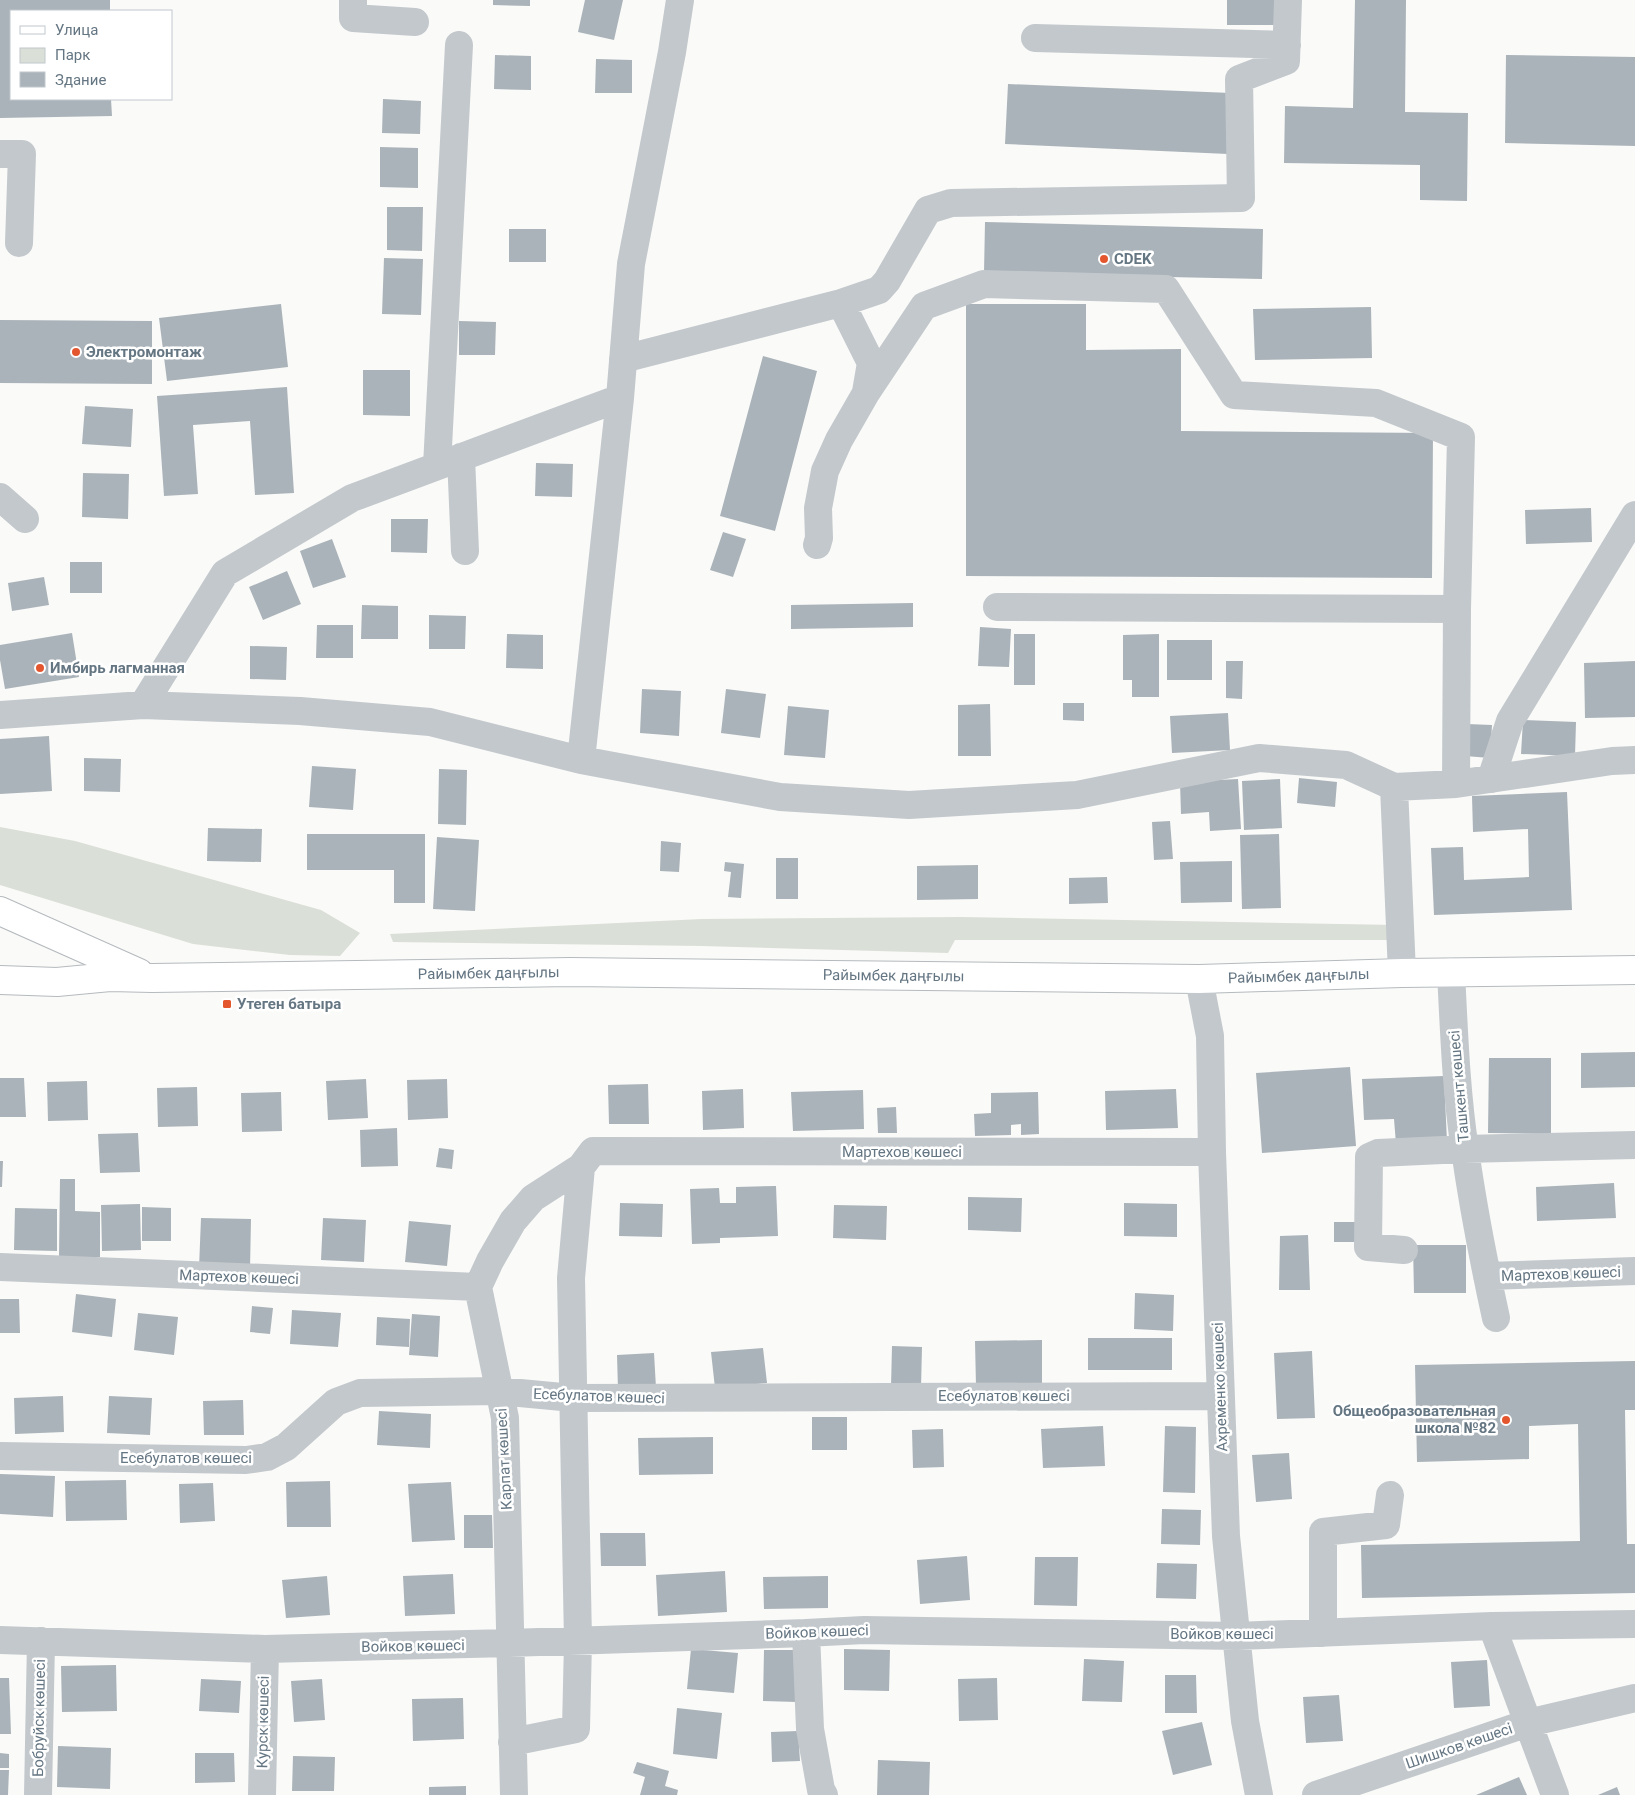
<svg xmlns="http://www.w3.org/2000/svg" width="1635" height="1795" font-family="Roboto,sans-serif">
<rect width="100%" height="100%" fill="#fafaf8"/>
<!-- green -->
<path fill="#dadfd7" d="M 0,827 L 75,841 L 321,910 L 360,933 L 340,956 L 290,955 L 193,944 L 0,885 Z
M 960,917 L 1395,925 L 1388,940 L 955,940 L 948,953 L 702,946 L 393,942 L 390,934 L 702,919 Z"/>
<!-- building -->
<path fill="#aab3b9" d="M 0,0 L 110,0 L 110,11 L 11,11 L 11,99 L 111,99 L 112,116 L 0,118 Z
M 493,0 L 530,0 L 530,6 L 493,5 Z
M 585,0 L 623,0 L 614,40 L 578,32 Z
M 1227,0 L 1276,0 L 1276,25 L 1227,25 Z
M 1355,0 L 1406,0 L 1405,112 L 1468,113 L 1467,201 L 1420,200 L 1420,165 L 1284,163 L 1285,106 L 1353,108 Z
M 495,55 L 531,56 L 531,90 L 494,89 Z
M 1506,55 L 1635,57 L 1635,146 L 1505,143 Z
M 596,59 L 632,60 L 632,93 L 595,93 Z
M 1008,84 L 1231,93 L 1228,154 L 1005,144 Z
M 383,99 L 421,101 L 420,134 L 382,133 Z
M 380,147 L 418,148 L 418,188 L 380,187 Z
M 387,207 L 423,207 L 422,251 L 387,250 Z
M 985,222 L 1263,229 L 1262,279 L 984,273 Z
M 509,229 L 546,229 L 546,262 L 509,262 Z
M 384,258 L 423,259 L 421,315 L 382,314 Z
M 281,304 L 288,367 L 167,381 L 159,318 Z
M 966,304 L 1086,304 L 1086,350 L 1181,349 L 1181,431 L 1433,433 L 1432,578 L 966,576 Z
M 1371,307 L 1372,358 L 1255,360 L 1253,309 Z
M 0,320 L 152,321 L 152,384 L 0,383 Z
M 459,321 L 496,322 L 495,355 L 459,355 Z
M 763,356 L 817,371 L 775,531 L 720,516 Z
M 363,370 L 410,370 L 410,416 L 363,415 Z
M 287,387 L 294,493 L 255,495 L 250,421 L 193,425 L 198,494 L 164,496 L 157,396 Z
M 85,406 L 133,409 L 131,447 L 82,444 Z
M 536,463 L 573,464 L 572,497 L 535,496 Z
M 83,473 L 129,474 L 128,519 L 82,517 Z
M 1591,508 L 1592,542 L 1526,544 L 1525,510 Z
M 391,519 L 428,519 L 427,553 L 391,552 Z
M 723,532 L 746,539 L 733,577 L 710,570 Z
M 332,539 L 346,577 L 313,588 L 300,551 Z
M 70,562 L 102,562 L 102,593 L 70,593 Z
M 287,571 L 301,604 L 263,620 L 249,587 Z
M 44,577 L 49,605 L 12,611 L 8,583 Z
M 913,603 L 913,627 L 791,629 L 791,605 Z
M 362,605 L 398,606 L 398,639 L 361,639 Z
M 429,615 L 466,616 L 465,649 L 429,649 Z
M 317,625 L 353,625 L 353,658 L 316,658 Z
M 980,627 L 1011,629 L 1009,667 L 978,666 Z
M 72,633 L 79,677 L 5,689 L 0,660 L 0,645 Z
M 507,634 L 543,635 L 543,669 L 506,668 Z
M 1014,634 L 1035,634 L 1035,685 L 1014,685 Z
M 1159,634 L 1159,697 L 1132,697 L 1132,680 L 1123,680 L 1123,635 Z
M 1167,640 L 1212,640 L 1212,680 L 1167,680 Z
M 250,646 L 287,647 L 286,680 L 250,679 Z
M 1226,661 L 1243,661 L 1242,699 L 1226,698 Z
M 1635,661 L 1635,717 L 1585,718 L 1584,663 Z
M 642,689 L 681,691 L 679,736 L 640,733 Z
M 726,689 L 766,694 L 760,738 L 721,733 Z
M 1063,703 L 1084,703 L 1084,721 L 1063,720 Z
M 990,704 L 991,756 L 958,756 L 958,705 Z
M 788,706 L 829,710 L 825,758 L 784,755 Z
M 1228,713 L 1230,750 L 1172,753 L 1170,716 Z
M 1523,720 L 1576,722 L 1575,756 L 1521,754 Z
M 1467,724 L 1492,725 L 1490,758 L 1465,756 Z
M 49,736 L 52,791 L 0,794 L 0,739 Z
M 84,758 L 121,759 L 120,792 L 84,791 Z
M 312,766 L 356,769 L 353,810 L 309,807 Z
M 439,769 L 467,770 L 466,825 L 438,824 Z
M 1299,778 L 1337,782 L 1335,807 L 1297,803 Z
M 1238,779 L 1241,829 L 1210,831 L 1209,812 L 1181,814 L 1180,782 Z
M 1280,779 L 1282,828 L 1244,830 L 1242,781 Z
M 1567,792 L 1572,910 L 1434,915 L 1431,848 L 1463,847 L 1464,880 L 1529,877 L 1528,829 L 1473,832 L 1472,796 Z
M 1170,821 L 1173,859 L 1154,860 L 1152,822 Z
M 208,828 L 262,829 L 261,862 L 207,861 Z
M 307,834 L 425,834 L 425,903 L 394,903 L 394,870 L 307,870 Z
M 1279,834 L 1281,908 L 1242,909 L 1240,835 Z
M 437,837 L 479,840 L 475,911 L 433,909 Z
M 661,841 L 681,843 L 679,872 L 660,871 Z
M 776,858 L 798,858 L 798,899 L 776,899 Z
M 1232,861 L 1232,902 L 1181,903 L 1180,862 Z
M 725,862 L 744,864 L 741,898 L 728,897 L 731,872 L 724,871 Z
M 978,865 L 978,899 L 917,900 L 917,866 Z
M 1107,877 L 1108,903 L 1069,904 L 1069,878 Z
M 1635,1052 L 1635,1087 L 1581,1088 L 1581,1053 Z
M 1489,1058 L 1551,1058 L 1551,1134 L 1488,1133 Z
M 1350,1067 L 1356,1146 L 1262,1153 L 1256,1073 Z
M 1444,1076 L 1447,1142 L 1396,1144 L 1394,1119 L 1364,1120 L 1362,1079 Z
M 0,1078 L 24,1078 L 26,1117 L 0,1117 Z
M 366,1079 L 368,1118 L 328,1120 L 326,1081 Z
M 447,1079 L 448,1118 L 408,1120 L 407,1080 Z
M 87,1081 L 88,1120 L 48,1121 L 47,1082 Z
M 648,1084 L 649,1124 L 609,1124 L 608,1085 Z
M 197,1087 L 198,1126 L 158,1127 L 157,1088 Z
M 743,1089 L 744,1128 L 703,1130 L 702,1091 Z
M 1176,1089 L 1178,1128 L 1106,1130 L 1105,1091 Z
M 863,1090 L 864,1129 L 793,1131 L 791,1092 Z
M 281,1092 L 282,1131 L 242,1132 L 241,1093 Z
M 1038,1092 L 1039,1134 L 1021,1135 L 1021,1124 L 1011,1125 L 1011,1135 L 975,1136 L 974,1114 L 991,1113 L 991,1093 Z
M 896,1107 L 897,1133 L 878,1133 L 877,1108 Z
M 397,1128 L 398,1166 L 361,1167 L 360,1130 Z
M 138,1133 L 140,1172 L 100,1173 L 98,1134 Z
M 439,1148 L 454,1150 L 452,1169 L 436,1167 Z
M 0,1161 L 3,1161 L 2,1187 L 0,1187 Z
M 60,1179 L 75,1179 L 75,1211 L 100,1212 L 100,1257 L 59,1257 Z
M 1614,1183 L 1616,1218 L 1537,1221 L 1536,1187 Z
M 776,1186 L 778,1236 L 720,1238 L 720,1243 L 692,1244 L 690,1189 L 719,1188 L 720,1203 L 736,1203 L 736,1187 Z
M 968,1197 L 1022,1198 L 1021,1232 L 968,1230 Z
M 620,1203 L 663,1204 L 662,1237 L 619,1236 Z
M 1124,1203 L 1177,1204 L 1177,1237 L 1124,1236 Z
M 140,1204 L 141,1250 L 102,1251 L 101,1205 Z
M 834,1205 L 887,1206 L 886,1240 L 833,1238 Z
M 142,1207 L 171,1208 L 171,1241 L 142,1241 Z
M 15,1208 L 57,1209 L 57,1251 L 14,1250 Z
M 201,1218 L 251,1219 L 250,1269 L 199,1268 Z
M 323,1218 L 366,1220 L 364,1262 L 321,1260 Z
M 409,1221 L 451,1225 L 447,1266 L 405,1262 Z
M 1334,1222 L 1361,1222 L 1361,1242 L 1334,1242 Z
M 1308,1235 L 1310,1290 L 1279,1290 L 1280,1236 Z
M 1413,1245 L 1466,1245 L 1466,1293 L 1414,1293 Z
M 1135,1293 L 1174,1295 L 1173,1331 L 1134,1329 Z
M 76,1294 L 116,1299 L 112,1337 L 72,1332 Z
M 0,1299 L 19,1299 L 20,1333 L 0,1333 Z
M 252,1306 L 273,1308 L 270,1334 L 250,1332 Z
M 292,1310 L 341,1313 L 338,1347 L 290,1344 Z
M 138,1313 L 178,1317 L 174,1355 L 134,1350 Z
M 412,1314 L 440,1316 L 438,1357 L 409,1355 Z
M 377,1317 L 410,1319 L 409,1347 L 376,1345 Z
M 1088,1338 L 1172,1338 L 1172,1370 L 1088,1370 Z
M 1042,1340 L 1042,1386 L 976,1386 L 975,1341 Z
M 892,1346 L 922,1347 L 921,1388 L 891,1387 Z
M 763,1348 L 767,1383 L 715,1388 L 711,1352 Z
M 1312,1351 L 1315,1418 L 1277,1419 L 1274,1353 Z
M 654,1353 L 656,1388 L 618,1390 L 617,1355 Z
M 1635,1361 L 1635,1410 L 1625,1410 L 1627,1544 L 1635,1544 L 1635,1593 L 1362,1598 L 1361,1545 L 1580,1541 L 1578,1424 L 1529,1426 L 1529,1459 L 1417,1462 L 1415,1365 Z
M 63,1396 L 64,1432 L 15,1434 L 14,1398 Z
M 109,1396 L 152,1398 L 150,1435 L 107,1433 Z
M 243,1400 L 244,1435 L 204,1435 L 203,1401 Z
M 379,1411 L 431,1414 L 430,1448 L 377,1445 Z
M 812,1417 L 847,1417 L 847,1450 L 812,1450 Z
M 1103,1426 L 1105,1466 L 1043,1468 L 1041,1429 Z
M 1165,1426 L 1196,1427 L 1195,1493 L 1163,1492 Z
M 943,1429 L 944,1467 L 913,1468 L 912,1430 Z
M 713,1437 L 713,1474 L 639,1475 L 638,1438 Z
M 1289,1453 L 1292,1499 L 1256,1502 L 1252,1455 Z
M 0,1474 L 55,1476 L 53,1517 L 0,1514 Z
M 126,1480 L 127,1520 L 66,1521 L 65,1481 Z
M 330,1481 L 331,1527 L 287,1527 L 286,1482 Z
M 451,1482 L 455,1540 L 412,1542 L 408,1484 Z
M 213,1483 L 215,1521 L 180,1523 L 179,1484 Z
M 1162,1509 L 1201,1510 L 1200,1545 L 1161,1544 Z
M 464,1515 L 492,1515 L 493,1548 L 464,1548 Z
M 600,1533 L 645,1533 L 646,1566 L 601,1566 Z
M 967,1556 L 970,1600 L 920,1604 L 917,1560 Z
M 1035,1557 L 1078,1557 L 1077,1606 L 1034,1605 Z
M 1157,1563 L 1197,1564 L 1196,1599 L 1156,1598 Z
M 725,1571 L 727,1612 L 658,1616 L 656,1575 Z
M 453,1574 L 455,1614 L 405,1616 L 403,1576 Z
M 327,1576 L 330,1615 L 286,1618 L 282,1580 Z
M 828,1576 L 828,1608 L 764,1609 L 763,1577 Z
M 691,1649 L 738,1653 L 734,1693 L 687,1689 Z
M 844,1649 L 890,1650 L 889,1691 L 844,1690 Z
M 764,1650 L 799,1650 L 797,1702 L 763,1701 Z
M 1084,1659 L 1124,1661 L 1122,1702 L 1082,1701 Z
M 1487,1660 L 1490,1706 L 1454,1708 L 1451,1662 Z
M 116,1665 L 117,1711 L 62,1712 L 61,1666 Z
M 1165,1675 L 1196,1675 L 1197,1713 L 1165,1713 Z
M 0,1678 L 9,1678 L 11,1734 L 0,1734 Z
M 997,1678 L 998,1720 L 959,1721 L 958,1679 Z
M 201,1679 L 241,1681 L 239,1713 L 199,1711 Z
M 322,1679 L 325,1720 L 294,1722 L 291,1681 Z
M 1339,1695 L 1343,1741 L 1306,1743 L 1303,1697 Z
M 463,1698 L 464,1739 L 413,1741 L 412,1699 Z
M 677,1708 L 722,1713 L 717,1759 L 673,1754 Z
M 1202,1722 L 1212,1765 L 1173,1775 L 1162,1731 Z
M 798,1731 L 800,1761 L 772,1762 L 771,1732 Z
M 58,1746 L 111,1748 L 110,1789 L 57,1787 Z
M 0,1753 L 9,1754 L 9,1768 L 0,1768 Z
M 195,1753 L 234,1753 L 235,1782 L 195,1783 Z
M 293,1756 L 335,1757 L 334,1791 L 292,1791 Z
M 878,1760 L 930,1762 L 929,1795 L 877,1795 Z
M 637,1762 L 669,1771 L 665,1786 L 678,1790 L 677,1795 L 640,1795 L 645,1777 L 633,1773 Z
M 0,1770 L 9,1770 L 8,1795 L 0,1795 Z
M 1519,1777 L 1527,1795 L 1476,1795 Z
M 466,1786 L 466,1795 L 429,1795 L 429,1787 Z
M 1617,1787 L 1620,1795 L 1598,1795 Z"/>
<g fill="none" stroke-linecap="round" stroke-linejoin="round">
<defs>
<g id="major">
<path d="M 0,911 L 139,973"/>
<path id="s1" d="M 0,980 L 57,982 L 110,977 L 152,978 L 570,972 L 1199,979 L 1402,973 L 1635,970"/>
</g>
</defs>
<!-- major casing -->
<use href="#major" stroke="#b5babe" stroke-width="30"/>
<!-- minor -->
<path stroke="#c3c8cc" stroke-width="28" d="M 353,0 L 353,18 L 415,22
M 1035,38 L 1287,45
M 0,154 L 22,154 L 19,243
M 841,303 L 871,363 L 866,392
M 623,359 L 841,303 L 879,290 L 887,281 L 928,210 L 951,203 L 1241,198 L 1239,79 L 1286,61 L 1288,0
M 461,457 L 465,551
M 437,466 L 459,45
M 0,497 L 25,519
M 817,545 L 819,538 L 818,508 L 825,471 L 839,440 L 866,393 L 924,306 L 984,284 L 1166,289 L 1234,395 L 1376,403 L 1461,437 L 1457,609
M 997,607 L 1457,609 L 1456,784
M 143,705 L 225,573 L 352,498 L 620,398
M 0,715 L 143,705 L 300,711 L 430,722 L 581,760 L 780,797 L 909,805 L 1077,795 L 1259,758 L 1346,765 L 1394,787 L 1456,784 L 1612,761 L 1635,760
M 581,760 L 620,398 L 631,264 L 672,52 L 680,0
M 1491,779 L 1510,721 L 1635,515
M 1394,787 L 1402,973
M 1451,972 C 1454,1031 1456,1091 1465,1150 C 1473,1207 1484,1263 1496,1318
M 1199,979 L 1210,1036 L 1212,1152 L 1226,1536 L 1245,1721 L 1259,1795
M 1404,1250 L 1368,1247 L 1369,1157 L 1378,1153 L 1464,1149 L 1635,1145
M 0,1267 L 478,1287
M 1487,1276 L 1635,1271
M 0,1456 L 246,1460 L 267,1457 L 286,1447 L 336,1402 L 360,1393 L 499,1391 L 573,1398 L 1219,1396
M 1492,1626 L 1528,1723 L 1635,1698
M 806,1633 L 810,1729 L 821,1790 L 824,1795
M 1323,1633 L 1323,1532 L 1386,1525 L 1390,1495
M 0,1640 L 265,1649 L 509,1643 L 806,1633 L 864,1630 L 1237,1636 L 1492,1626 L 1635,1624
M 512,1742 L 576,1729 L 578,1641 L 571,1278 L 581,1167 L 593,1151 L 1212,1152
M 38,1795 L 41,1641
M 262,1795 L 265,1649
M 514,1795 L 505,1418 L 478,1287 L 490,1261 L 513,1221 L 533,1198 L 581,1167
M 1316,1795 L 1528,1723 L 1555,1795"/>
<!-- major -->
<use href="#major" stroke="#fff" stroke-width="28"/>
</g>
<!-- markers -->
<g fill="#e4572e" stroke="#fff" stroke-width="2">
<circle cx="1104" cy="259" r="5"/>
<circle cx="76" cy="352" r="5"/>
<circle cx="40" cy="668" r="5"/>
<rect x="222" y="999" width="10" height="10" rx="2.5"/>
<circle cx="1506" cy="1420" r="5"/>
</g>
<g text-anchor="middle" dominant-baseline="central" stroke-width="5" stroke-linejoin="round" paint-order="stroke">
<!-- poi labels -->
<g font-size="15" font-weight="bold" fill="#657683" stroke="#fff" text-anchor="start">
<text x="1114" y="259">CDEK</text>
<text x="86" y="352">Электромонтаж</text>
<text x="50" y="668">Имбирь лагманная</text>
<text x="237" y="1004">Утеген батыра</text>
<text x="1496" y="1411" text-anchor="end">Общеобразовательная<tspan x="1496" dy="17">школа №82</tspan></text>
</g>
<!-- street labels -->
<g font-size="15" fill="#657683" stroke="#fff">
<text stroke="none"><textPath href="#s1" startOffset="489">Райымбек даңғылы</textPath></text>
<text stroke="none"><textPath href="#s1" startOffset="894">Райымбек даңғылы</textPath></text>
<text stroke="none"><textPath href="#s1" startOffset="1299">Райымбек даңғылы</textPath></text>
<text transform="translate(1459 1086) rotate(-95)">Ташкент көшесі</text>
<text x="902" y="1152">Мартехов көшесі</text>
<text transform="translate(1561 1274) rotate(-2)">Мартехов көшесі</text>
<text transform="translate(239 1277) rotate(2)">Мартехов көшесі</text>
<text transform="translate(1220 1387) rotate(-92)">Ахременко көшесі</text>
<text transform="translate(599 1396) rotate(2)">Есебулатов көшесі</text>
<text x="1004" y="1396">Есебулатов көшесі</text>
<text x="186" y="1458">Есебулатов көшесі</text>
<text transform="translate(504 1459) rotate(-93)">Карпат көшесі</text>
<text transform="translate(817 1632) rotate(-2)">Войков көшесі</text>
<text x="1222" y="1634">Войков көшесі</text>
<text transform="translate(413 1646) rotate(-1)">Войков көшесі</text>
<text transform="translate(39 1718) rotate(-89)">Бобруйск көшесі</text>
<text transform="translate(263 1722) rotate(-89)">Курск көшесі</text>
<text transform="translate(1459 1746) rotate(-19)">Шишков көшесі</text>
</g>
</g>
<!-- legend -->
<rect x="10" y="10" width="162" height="90" fill="#ffffff" stroke="#c1c8cd"/>
<rect x="20" y="26" width="25" height="8" fill="#ffffff" stroke="#c1c8cd"/>
<text x="55" y="35" font-size="15" fill="#657683">Улица</text>
<rect x="20" y="48" width="25" height="15" fill="#dadfd7" stroke="#c1c8cd"/>
<text x="55" y="60" font-size="15" fill="#657683">Парк</text>
<rect x="20" y="72" width="25" height="15" fill="#aab3b9" stroke="#c1c8cd"/>
<text x="55" y="85" font-size="15" fill="#657683">Здание</text>
</svg>
